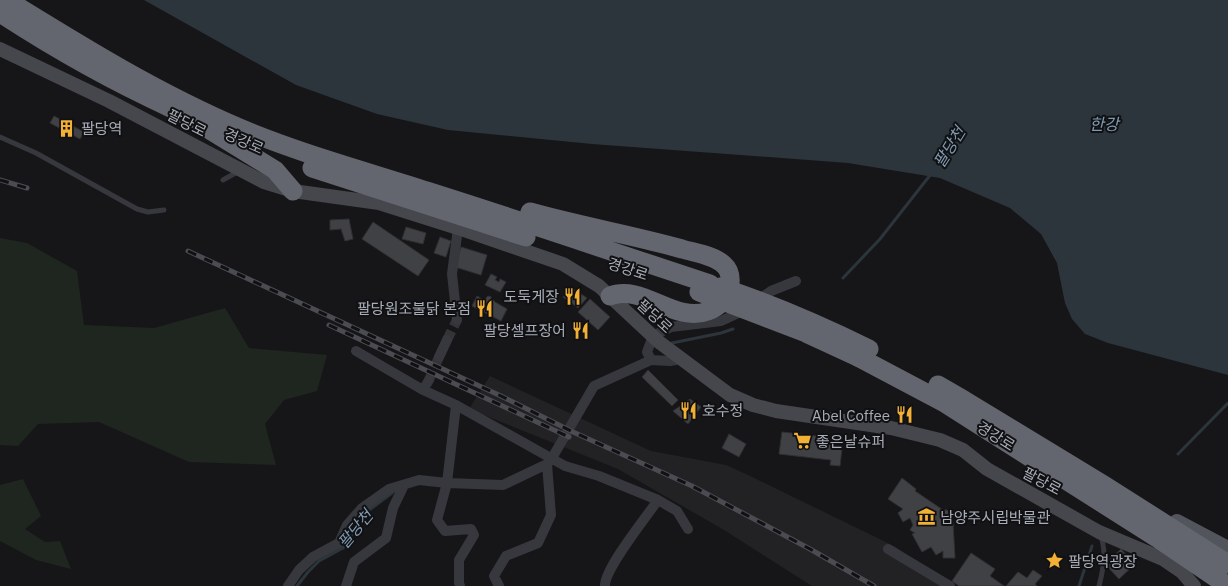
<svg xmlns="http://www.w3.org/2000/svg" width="1228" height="586" font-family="'IBM Plex Sans','Noto Sans KR',sans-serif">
<rect width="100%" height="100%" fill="#161618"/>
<!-- built -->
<path fill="#222225" d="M 490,376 L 651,451 L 726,465 L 748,475 L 896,547 L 951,586 L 812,586 L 724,530 L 618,469 L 469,409 Z"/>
<!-- green -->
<path fill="#1e261f" d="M 0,238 L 27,243 L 77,271 L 84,325 L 154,328 L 225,308 L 249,348 L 327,355 L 317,391 L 284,400 L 265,424 L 276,465 L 189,462 L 99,422 L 38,424 L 18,446 L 0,445 Z
M 23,479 L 41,516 L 25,529 L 45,542 L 60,541 L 71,569 L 36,560 L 0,541 L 0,485 Z"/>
<!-- water -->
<path fill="#2c353c" d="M 144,0 L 1228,0 L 1228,375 L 1108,343 L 1085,334 L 1072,319 L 1065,303 L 1057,263 L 1041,234 L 1010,208 L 940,178 L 848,163 L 592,144 L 448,130 L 377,114 L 296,85 Z"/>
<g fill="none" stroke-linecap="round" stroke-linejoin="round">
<!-- stream -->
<path stroke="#2c353c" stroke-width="3" d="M 843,278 L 880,239 L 931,174
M 672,343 L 721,333 L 733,329
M 1178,454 L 1228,403
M 297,586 L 308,572 L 319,561 L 343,548 L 350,539 L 356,524 L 368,511 L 392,493
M 1079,586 L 1092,546"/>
</g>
<!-- building -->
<path fill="#404145" stroke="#303034" d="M 54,116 L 84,132 L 80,139 L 50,123 Z
M 349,219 L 353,239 L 345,241 L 341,229 L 330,230 L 330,220 Z
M 373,222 L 429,260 L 418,276 L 362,239 Z
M 406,227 L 426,233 L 423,244 L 402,239 Z
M 440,237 L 451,241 L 446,257 L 434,253 Z
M 461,247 L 487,255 L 481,275 L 455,267 Z
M 491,274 L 497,277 L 495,280 L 499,282 L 500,279 L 506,282 L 500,292 L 485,285 Z
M 575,290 L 587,298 L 578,308 L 563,297 L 569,291 Z
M 477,296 L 484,300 L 488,296 L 491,297 L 495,302 L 507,309 L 501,321 L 472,306 Z
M 590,299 L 610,317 L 598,330 L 578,312 Z
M 648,370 L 678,400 L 672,406 L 642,377 Z
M 690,399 L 701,407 L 688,424 L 673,411 Z
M 782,432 L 843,439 L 840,466 L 830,465 L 831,460 L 779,454 Z
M 729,434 L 746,444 L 739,457 L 722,448 Z
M 902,478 L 916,489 L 915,491 L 943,510 L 947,510 L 950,512 L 951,516 L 949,521 L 953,522 L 955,558 L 943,558 L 943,551 L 936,555 L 931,547 L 922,552 L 912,534 L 915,533 L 910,530 L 913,525 L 910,518 L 903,522 L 898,513 L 903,509 L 888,499 Z
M 1121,549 L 1135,564 L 1119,579 L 1105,564 Z
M 971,553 L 995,569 L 990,576 L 1004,586 L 959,586 L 952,581 Z
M 1033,570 L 1042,576 L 1035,584 L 1037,586 L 1006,586 L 1018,572 L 1027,578 Z"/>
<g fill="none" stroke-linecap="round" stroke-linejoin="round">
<!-- street-tunnel -->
<path stroke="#333438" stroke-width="10" stroke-dasharray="10 5" stroke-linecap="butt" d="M 447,340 L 457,320
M 429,380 L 439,357"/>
<!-- lane -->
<path stroke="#37383d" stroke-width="5" d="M 0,137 L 36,153 L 137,209 L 148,212 L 164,210
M 223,180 L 239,171
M 1099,586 C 1103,571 1107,549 1100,535"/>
<!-- street -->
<path stroke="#37383d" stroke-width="10" d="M 757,301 L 771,291 L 796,281
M 457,320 L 452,274 L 458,228
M 356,351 L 423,390 L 456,405 L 565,466 L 599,476 L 658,500 L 677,511 L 688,529
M 439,357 L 447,340
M 680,359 L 670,361 L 651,360 L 647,352 L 653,336 L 671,327 L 721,321 L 745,310
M 423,390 L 429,380
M 456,405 L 447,483 L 437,520 L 445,531 L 471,529 L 474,535 L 459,560 L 459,583 L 460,586
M 888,549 L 950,586
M 288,586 L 299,570 L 313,557 L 339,543 L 347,525 L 362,508 L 389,489 L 419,480 L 447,483 L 503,485 L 547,464 L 552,458 L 594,386 L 651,360
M 346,586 L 354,562 L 386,538 L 393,508 L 404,485
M 499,586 L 494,576 L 506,556 L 538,543 L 551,515 L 547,464
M 605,586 C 604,569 647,516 658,500"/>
<!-- secondary -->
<path stroke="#45474d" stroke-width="14" d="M 0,49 L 109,101 L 264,182 L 293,191 L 379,203 L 458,228 L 563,264 L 599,286 L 659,342 L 730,395 L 753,405 L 776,411 L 891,428 L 940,440 L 963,450 L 987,469 L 1099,532 L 1163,559 L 1182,572 L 1194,586"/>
<!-- primary -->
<path stroke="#53555c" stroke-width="16" d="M 1177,522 L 1228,549"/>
<!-- highway -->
<path stroke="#63666e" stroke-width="19" d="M 7,0 C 83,47 159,94 242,129 C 302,154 365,171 427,191 C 522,221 616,253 710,284
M 0,13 C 55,49 112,81 171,108
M 182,113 L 275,170 L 293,191
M 312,168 L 526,237
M 530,212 C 580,226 632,235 682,249 C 695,253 714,255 724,265 C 731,271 731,281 729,290 C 726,300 718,307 708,311 C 675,324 642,283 610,296
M 858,357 L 943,402 L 1157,538 L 1228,586
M 938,385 L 964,400 L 1104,485 L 1228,564"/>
<defs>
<path id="rail" d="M 0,180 L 27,188
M 188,251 L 501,396 L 573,432 L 692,486 L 810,549 L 874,586
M 329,325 L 569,437"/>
</defs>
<!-- rail casing -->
<use href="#rail" stroke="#4a4c52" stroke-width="5"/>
<!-- rail -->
<use href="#rail" stroke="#111113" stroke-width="3" stroke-dasharray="9" stroke-linecap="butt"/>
<!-- highway-bridge -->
<path stroke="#63666e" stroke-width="19" d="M 720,287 C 772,304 820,325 869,349
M 699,292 L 806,333 L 858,357"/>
</g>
<!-- icons -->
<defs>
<symbol id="building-bare" viewBox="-9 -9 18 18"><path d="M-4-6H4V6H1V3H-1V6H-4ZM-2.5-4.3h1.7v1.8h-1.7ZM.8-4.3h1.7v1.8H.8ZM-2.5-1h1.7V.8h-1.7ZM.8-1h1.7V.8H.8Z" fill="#f2b134" stroke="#111113" stroke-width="2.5" paint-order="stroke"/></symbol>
<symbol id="restaurant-bare" viewBox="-9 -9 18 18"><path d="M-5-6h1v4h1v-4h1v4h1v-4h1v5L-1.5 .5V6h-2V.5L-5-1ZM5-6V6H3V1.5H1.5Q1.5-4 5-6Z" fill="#f2b134" stroke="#111113" stroke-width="2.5" paint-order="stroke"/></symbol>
<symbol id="supermarket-bare" viewBox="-9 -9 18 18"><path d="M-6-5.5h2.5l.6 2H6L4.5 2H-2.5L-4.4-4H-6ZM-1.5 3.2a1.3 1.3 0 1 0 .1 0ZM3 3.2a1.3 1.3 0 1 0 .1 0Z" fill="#f2b134" stroke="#111113" stroke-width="2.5" paint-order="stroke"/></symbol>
<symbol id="museum-bare" viewBox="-9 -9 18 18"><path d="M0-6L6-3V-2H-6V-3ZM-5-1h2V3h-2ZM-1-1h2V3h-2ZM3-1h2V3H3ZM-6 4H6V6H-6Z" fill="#f2b134" stroke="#111113" stroke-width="2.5" paint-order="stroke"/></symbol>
<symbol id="sight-bare" viewBox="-9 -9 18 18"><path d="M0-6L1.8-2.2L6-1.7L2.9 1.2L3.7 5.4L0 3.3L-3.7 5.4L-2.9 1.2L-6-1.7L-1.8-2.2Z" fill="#f2b134" stroke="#111113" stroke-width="2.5" paint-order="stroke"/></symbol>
</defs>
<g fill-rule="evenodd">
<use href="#building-bare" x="54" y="116" width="25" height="25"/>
<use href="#restaurant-bare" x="560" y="284" width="25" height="25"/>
<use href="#restaurant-bare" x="472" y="296" width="25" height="25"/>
<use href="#restaurant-bare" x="568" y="318" width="25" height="25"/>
<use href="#restaurant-bare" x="676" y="398" width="25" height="25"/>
<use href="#restaurant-bare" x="892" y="402" width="25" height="25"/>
<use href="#supermarket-bare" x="790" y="428" width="25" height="25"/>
<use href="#museum-bare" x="914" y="504" width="25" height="25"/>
<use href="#sight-bare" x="1042" y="548" width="25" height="25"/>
</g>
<g text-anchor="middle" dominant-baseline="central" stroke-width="4" stroke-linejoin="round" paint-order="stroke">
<!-- street labels -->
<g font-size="15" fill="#a8adb8" stroke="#111113">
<text transform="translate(187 123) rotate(27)">팔당로</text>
<text transform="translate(244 141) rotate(24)">경강로</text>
<text transform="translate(628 269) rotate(18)">경강로</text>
<text transform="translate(655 316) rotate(43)">팔당로</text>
<text transform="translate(996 436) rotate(32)">경강로</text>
<text transform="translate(1042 481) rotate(28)">팔당로</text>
</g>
<!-- poi labels -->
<g font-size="15" fill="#a8adb8" stroke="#111113" text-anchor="start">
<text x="81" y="128">팔당역</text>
<text x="559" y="296" text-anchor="end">도둑게장</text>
<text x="471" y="308" text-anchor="end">팔당원조불닭 본점</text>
<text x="566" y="330" text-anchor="end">팔당셀프장어</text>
<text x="702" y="410">호수정</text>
<text x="890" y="415" text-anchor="end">Abel Coffee</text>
<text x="816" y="441">좋은날슈퍼</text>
<text x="940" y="517">남양주시립박물관</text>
<text x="1068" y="561">팔당역광장</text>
</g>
<!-- water labels -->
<g font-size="16" font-style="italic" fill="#7f9bb3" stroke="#111113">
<text x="1104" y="124">한강</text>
<text transform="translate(949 147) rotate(-58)">팔당천</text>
<text transform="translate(355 529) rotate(-50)">팔당천</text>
</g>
</g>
</svg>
